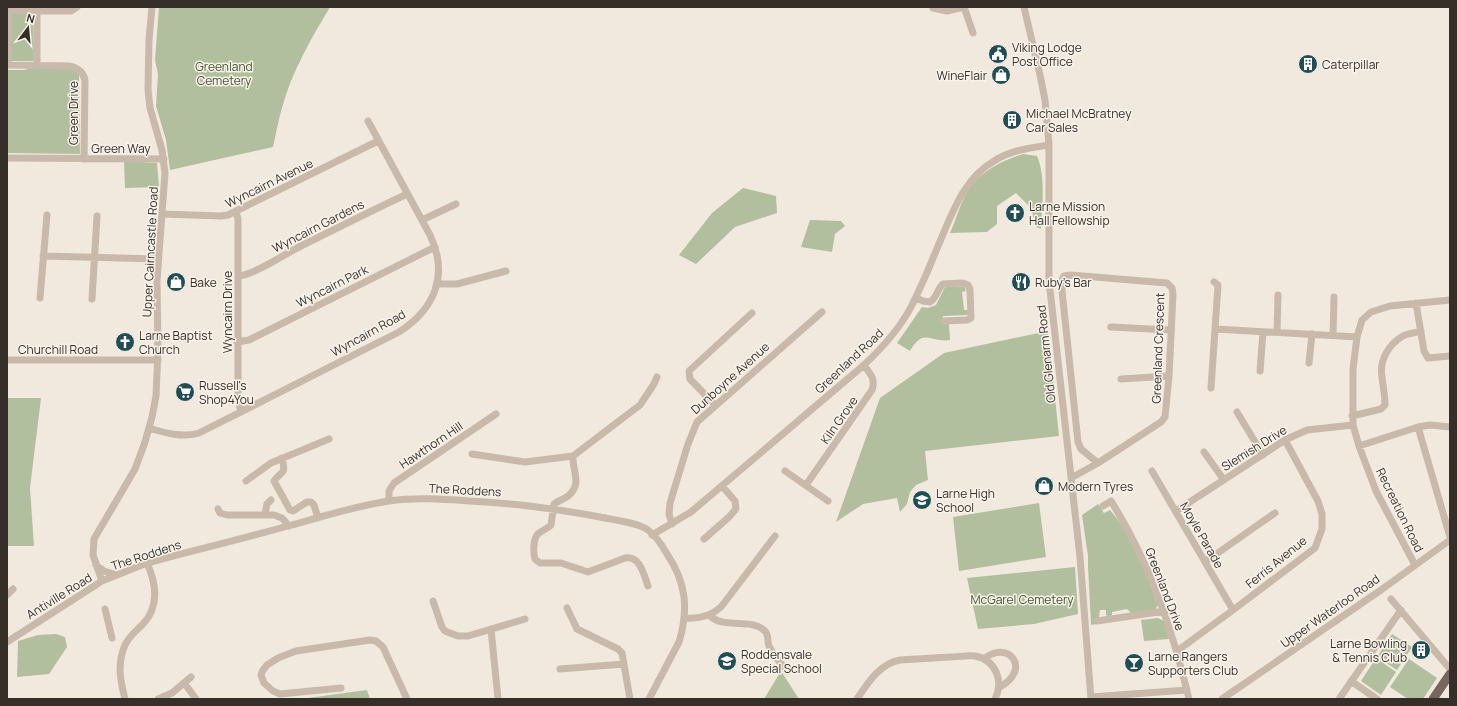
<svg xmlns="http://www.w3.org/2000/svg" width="1457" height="706" font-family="Manrope,sans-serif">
<rect width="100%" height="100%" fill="#f1e9dd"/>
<!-- green -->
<path fill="#b2bf9e" d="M 159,7 L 330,7 C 311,39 292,71 282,108 C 278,121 276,134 273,147 L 170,170 L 166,140 L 156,106 L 158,74 L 155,60 Z
M 10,13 L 33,14 L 34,61 L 10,61 Z
M 31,68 L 73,69 L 76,71 L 79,75 L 80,154 L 7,153 L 7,70 L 24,70 Z
M 1023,154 L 1037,156 C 1046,177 1042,207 1041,229 L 1036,227 L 1031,208 L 1016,193 L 997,206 L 997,224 L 987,232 L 950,233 C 956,220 960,204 967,192 C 980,171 1001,161 1023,154 Z
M 124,161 L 157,163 L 159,187 L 125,188 Z
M 743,188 L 776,196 L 777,213 L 735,227 L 696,264 L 679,255 L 712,213 Z
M 810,220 L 841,221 L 845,226 L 835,234 L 832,252 L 801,247 Z
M 945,287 L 964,287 L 965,288 L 966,291 L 962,292 L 964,310 L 968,310 L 968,314 L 967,315 L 943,316 L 943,324 L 949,324 L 950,340 C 930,343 924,327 910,351 L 897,343 L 922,307 L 928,308 L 936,305 Z
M 1048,331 L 1059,436 L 925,451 L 928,480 L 916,485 L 910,492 L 907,504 L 900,512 L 897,498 L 863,504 L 836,522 L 880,398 L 944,353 Z
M 7,398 L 41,398 L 30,488 L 34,546 L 7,546 Z
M 1039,503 L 1046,557 L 959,571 L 953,517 Z
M 1098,504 L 1104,513 L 1110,510 C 1134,537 1145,572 1158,605 L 1155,610 L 1131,613 L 1127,609 L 1112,612 L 1112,615 L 1109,617 L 1106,615 L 1106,610 L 1100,610 L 1099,617 L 1096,619 L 1097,624 L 1091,625 L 1088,566 L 1088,556 L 1082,515 Z
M 1075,567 L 1078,614 L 1034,624 L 978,629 L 967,578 Z
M 1158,618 L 1164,621 L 1169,639 L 1144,641 L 1141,620 Z
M 56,634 L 65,637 L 67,647 L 49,674 L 17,677 L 18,641 L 38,635 Z
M 1392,634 L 1412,647 L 1397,670 L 1377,657 Z
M 1376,658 L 1396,672 L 1381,695 L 1361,681 Z
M 1409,659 L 1437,678 L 1423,699 L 1408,699 L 1390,687 Z
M 781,671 L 799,699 L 764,699 Z
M 367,690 L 370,699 L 300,699 Z"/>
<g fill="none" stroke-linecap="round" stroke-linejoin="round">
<!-- minor -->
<path stroke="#c8b9aa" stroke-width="7" d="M 964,7 L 973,33
M 1024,7 L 1040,75 L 1045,100 L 1049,145 L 1049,281 L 1080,557 L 1091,699
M 933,8 L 947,11 L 964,7
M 7,11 L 71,11 L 77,7
M 7,65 L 69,66 C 78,68 84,72 85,81 L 84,159
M 8,65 L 9,15
M 37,66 L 37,11
M 7,158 L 164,159
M 236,212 L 238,219 L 238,400 L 241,412
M 162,214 L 221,216 L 228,215 L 378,141
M 422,220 L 456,204
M 43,256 L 158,259
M 238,276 C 252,276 285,254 299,247 C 335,229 371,211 407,194
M 437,284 L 457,284 L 506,271
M 40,298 L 47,215
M 916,298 L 923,301 L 930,302 C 937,298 937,289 943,284 L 963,283 L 968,285 L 970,289 L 971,318 L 967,320 L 944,321
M 92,299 L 97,216
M 1416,303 L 1424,351 L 1428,358 L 1450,356
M 1111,327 L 1170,330
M 1215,329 L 1357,337
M 1277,332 L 1278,295
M 1333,336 L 1334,297
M 237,342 L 249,340 L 435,247
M 7,360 L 158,360
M 1309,363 L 1312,334
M 1260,371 L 1263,332
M 1121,379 L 1169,376
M 1211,388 L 1218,285 L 1214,282
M 715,405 L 690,379 L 689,371 L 752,313
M 1237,412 L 1263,455
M 1352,416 L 1381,409 L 1385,405 C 1385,393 1383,388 1382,377 C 1379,360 1389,344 1403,336 C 1408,333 1416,333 1421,331
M 1418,427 L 1450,537
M 149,428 C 165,433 183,438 199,433 L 399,332 C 435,309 449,275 430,235 L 368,121
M 1359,446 L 1418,427 L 1430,425 L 1450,427
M 1204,452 L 1224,480
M 472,454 L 525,462 L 573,456 L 640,405 L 654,384 L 657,377
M 573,456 C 572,471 583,484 568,496 C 564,499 558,501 554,504 L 551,525 C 547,529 543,530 539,533 C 533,537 533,552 535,559 L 540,563 L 561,563 L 588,572 L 625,558 C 640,555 644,575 648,586
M 282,458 C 286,476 283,469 274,481 L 290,510 L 293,511 L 307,502 L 311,502 L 314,505 L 318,518
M 785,471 L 828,501
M 1152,471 L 1233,610
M 1071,478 L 1098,463 L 1161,422 L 1165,417 L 1169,376 L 1173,294 L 1172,288 L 1167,283 L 1071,275 L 1064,276 L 1062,280 L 1062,291 L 1078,442 L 1081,449 L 1098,463
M 246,481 L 271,463 L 329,439
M 806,485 L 872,390 C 876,379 870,374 864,365
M 389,501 L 389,491 L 394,483 L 496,414
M 1103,506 L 1111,501 C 1150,563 1172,628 1189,699
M 218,509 L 220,513 L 227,515 L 274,515 L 282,518 L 289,526
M 1176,511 L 1285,440 L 1307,430 L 1353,425
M 265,514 L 267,504 L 271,500
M 672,524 L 669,514 L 670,503 L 688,444 L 697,422 L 822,312
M 652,535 L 691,512 L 864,365 C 882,348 899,330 911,307 C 921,287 930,266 938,246 C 952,214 963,179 994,161 C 1011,150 1030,148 1049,145
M 704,539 L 729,517 L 736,509 L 735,501 L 722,486
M 1205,562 L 1275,513
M 96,565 L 104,571 L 117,575
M 1415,565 L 1376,491 L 1359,446 L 1353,425 L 1353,369 L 1357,337 L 1362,320 L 1371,312 L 1390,306 L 1450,300
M 102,581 L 93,555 L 94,539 L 135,469 L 145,442 L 152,417 L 156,396 L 158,350 L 157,281 L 165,173 L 162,150 L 150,108 L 148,90 L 149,40 L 152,7
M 7,595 L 13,589
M 1391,599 L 1450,669
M 433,601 L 442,627 L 445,631 L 458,636 L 468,636 L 525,619
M 567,608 L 577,629 L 618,649 L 622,653 L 630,699
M 105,609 L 112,638
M 709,615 C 723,630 751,617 765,631 C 769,635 767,641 769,646 C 773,655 781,663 787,671
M 684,618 C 697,619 711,616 721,607 L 775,536
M 1097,621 L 1165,611
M 491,629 L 498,699
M 7,642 L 102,581 L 147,563 L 169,557 C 209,547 248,537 288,526 C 321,517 355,506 389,501 C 416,497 443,499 469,501 C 514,503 557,509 600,517 C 614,520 637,522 648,530 C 656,536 662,545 667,554 C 686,582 689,609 679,642 L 649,699
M 1177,651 L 1233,610 L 1315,548 L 1322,529 L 1322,514 L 1318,501 L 1285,440
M 984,659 C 1007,639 1033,668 1000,687
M 560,669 L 624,664
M 1351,681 L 1377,699
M 185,684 L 196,699
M 341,688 L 280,694 L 273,691 L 264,683 L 261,675 L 263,670 L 267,665 L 278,658 L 296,651 L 370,640 L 376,641 L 383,647 L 407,699
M 1091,697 L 1187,690
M 125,699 C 120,680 117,663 125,645 C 129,636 137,630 143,624 C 160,606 156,583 147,563
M 158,699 L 172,693 L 191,677
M 857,699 C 868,683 879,664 900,660 C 917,659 933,658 950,657 C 958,657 967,655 975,656 C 996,660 1004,681 995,699
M 1222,699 L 1381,590 L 1450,540
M 1339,699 L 1401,610"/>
<!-- major -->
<path stroke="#77665b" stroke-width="9" d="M 1433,699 L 1450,674"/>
</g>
<!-- icons -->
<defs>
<symbol id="civic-disc" viewBox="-11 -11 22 22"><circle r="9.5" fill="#214e55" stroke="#f8f3ea"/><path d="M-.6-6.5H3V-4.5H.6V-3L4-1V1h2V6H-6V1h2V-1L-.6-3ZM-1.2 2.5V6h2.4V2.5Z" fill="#fff"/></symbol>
<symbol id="building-disc" viewBox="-11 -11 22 22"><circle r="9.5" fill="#214e55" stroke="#f8f3ea"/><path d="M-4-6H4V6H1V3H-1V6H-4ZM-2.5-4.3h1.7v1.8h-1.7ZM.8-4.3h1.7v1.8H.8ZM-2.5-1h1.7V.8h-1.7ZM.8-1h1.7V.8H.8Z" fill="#fff"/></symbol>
<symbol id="shop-disc" viewBox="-11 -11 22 22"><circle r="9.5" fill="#214e55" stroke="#f8f3ea"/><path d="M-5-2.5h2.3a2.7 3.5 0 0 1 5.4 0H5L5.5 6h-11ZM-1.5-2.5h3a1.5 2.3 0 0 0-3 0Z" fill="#fff"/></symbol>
<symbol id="church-disc" viewBox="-11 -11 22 22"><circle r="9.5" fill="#214e55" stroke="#f8f3ea"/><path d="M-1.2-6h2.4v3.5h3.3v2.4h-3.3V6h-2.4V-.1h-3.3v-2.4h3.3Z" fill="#fff"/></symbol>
<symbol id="restaurant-disc" viewBox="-11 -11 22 22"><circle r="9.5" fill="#214e55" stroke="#f8f3ea"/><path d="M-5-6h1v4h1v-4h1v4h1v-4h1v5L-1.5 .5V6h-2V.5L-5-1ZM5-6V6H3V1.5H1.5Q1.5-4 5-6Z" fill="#fff"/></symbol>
<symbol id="supermarket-disc" viewBox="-11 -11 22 22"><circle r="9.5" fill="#214e55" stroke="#f8f3ea"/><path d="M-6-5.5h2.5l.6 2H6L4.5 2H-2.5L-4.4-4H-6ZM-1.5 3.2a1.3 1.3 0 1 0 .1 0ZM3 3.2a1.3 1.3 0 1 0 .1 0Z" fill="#fff"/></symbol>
<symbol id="school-disc" viewBox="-11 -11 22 22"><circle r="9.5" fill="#214e55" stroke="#f8f3ea"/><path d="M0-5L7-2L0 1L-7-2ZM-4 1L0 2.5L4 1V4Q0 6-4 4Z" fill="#fff"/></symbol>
<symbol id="bar-disc" viewBox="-11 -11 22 22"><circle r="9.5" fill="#214e55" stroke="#f8f3ea"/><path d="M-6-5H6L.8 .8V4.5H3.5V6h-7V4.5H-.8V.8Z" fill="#fff"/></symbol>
</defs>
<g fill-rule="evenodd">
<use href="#civic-disc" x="987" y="43" width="22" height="22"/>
<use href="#building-disc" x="1297" y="53" width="22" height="22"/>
<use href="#shop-disc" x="990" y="64" width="22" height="22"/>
<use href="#building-disc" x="1001" y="109" width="22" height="22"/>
<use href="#church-disc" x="1004" y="202" width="22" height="22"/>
<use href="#shop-disc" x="165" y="271" width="22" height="22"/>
<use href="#restaurant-disc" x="1010" y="271" width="22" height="22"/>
<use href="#church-disc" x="114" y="331" width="22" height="22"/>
<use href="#supermarket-disc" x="174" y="381" width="22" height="22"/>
<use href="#shop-disc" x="1033" y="475" width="22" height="22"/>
<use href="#school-disc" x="911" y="489" width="22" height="22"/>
<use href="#building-disc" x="1410" y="639" width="22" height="22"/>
<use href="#school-disc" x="716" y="650" width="22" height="22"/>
<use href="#bar-disc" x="1123" y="652" width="22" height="22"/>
</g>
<g text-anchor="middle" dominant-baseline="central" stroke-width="3" stroke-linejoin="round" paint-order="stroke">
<!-- poi labels -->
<g font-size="12" fill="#362e29" stroke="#f8f3ea" text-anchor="start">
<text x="1012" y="47">Viking Lodge<tspan x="1012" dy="14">Post Office</tspan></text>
<text x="1322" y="64">Caterpillar</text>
<text x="987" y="75" text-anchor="end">WineFlair</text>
<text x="1026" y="113">Michael McBratney<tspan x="1026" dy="14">Car Sales</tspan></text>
<text x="1029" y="206">Larne Mission<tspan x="1029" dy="14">Hall Fellowship</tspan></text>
<text x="190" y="282">Bake</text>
<text x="1035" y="282">Ruby's Bar</text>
<text x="139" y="335">Larne Baptist<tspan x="139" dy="14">Church</tspan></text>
<text x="199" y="385">Russell's<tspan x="199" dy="14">Shop4You</tspan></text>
<text x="1058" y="486">Modern Tyres</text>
<text x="936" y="493">Larne High<tspan x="936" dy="14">School</tspan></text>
<text x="1407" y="643" text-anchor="end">Larne Bowling<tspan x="1407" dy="14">&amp; Tennis Club</tspan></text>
<text x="741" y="654">Roddensvale<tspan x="741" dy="14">Special School</tspan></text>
<text x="1148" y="656">Larne Rangers<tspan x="1148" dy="14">Supporters Club</tspan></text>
</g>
<!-- park labels -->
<g font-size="12" fill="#43532f" stroke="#f8f3ea">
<text x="224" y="66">Greenland<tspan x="224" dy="14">Cemetery</tspan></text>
<text x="1022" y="599">McGarel Cemetery</text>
</g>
<!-- street labels -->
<g font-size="12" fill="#362e29" stroke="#f8f3ea">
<text transform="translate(73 113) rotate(-90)">Green Drive</text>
<text x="121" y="148">Green Way</text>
<text transform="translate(269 183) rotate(-26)">Wyncairn Avenue</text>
<text transform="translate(318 226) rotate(-27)">Wyncairn Gardens</text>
<text transform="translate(150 252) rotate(-87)">Upper Cairncastle Road</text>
<text transform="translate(332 286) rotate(-27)">Wyncairn Park</text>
<text transform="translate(227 312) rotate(-90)">Wyncairn Drive</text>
<text transform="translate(368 333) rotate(-29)">Wyncairn Road</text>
<text transform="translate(1158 348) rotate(-88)">Greenland Crescent</text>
<text x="58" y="349">Churchill Road</text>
<text transform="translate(1046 354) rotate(-96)">Old Glenarm Road</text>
<text transform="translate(849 361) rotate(-43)">Greenland Road</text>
<text transform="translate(730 378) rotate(-42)">Dunboyne Avenue</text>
<text transform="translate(839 420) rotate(-55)">Kiln Grove</text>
<text transform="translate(431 445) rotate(-34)">Hawthorn Hill</text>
<text transform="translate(1254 448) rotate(-32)">Slemish Drive</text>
<text transform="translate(465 490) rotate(3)">The Roddens</text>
<text transform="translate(1400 510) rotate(64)">Recreation Road</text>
<text transform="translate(1202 535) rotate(60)">Moyle Parade</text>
<text transform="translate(146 555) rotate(-18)">The Roddens</text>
<text transform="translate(1276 562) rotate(-39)">Ferris Avenue</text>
<text transform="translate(1165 589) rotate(69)">Greenland Drive</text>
<text transform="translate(59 596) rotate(-32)">Antiville Road</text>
<text transform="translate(1330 611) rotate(-35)">Upper Waterloo Road</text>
</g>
</g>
<!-- border -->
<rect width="1457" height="706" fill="none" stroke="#362e29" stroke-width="16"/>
<!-- north arrow -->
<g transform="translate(28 28) rotate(16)" stroke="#f8f3ea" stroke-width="3" paint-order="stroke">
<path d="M0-3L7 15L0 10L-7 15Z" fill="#362e29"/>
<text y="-6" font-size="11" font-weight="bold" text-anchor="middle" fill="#362e29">N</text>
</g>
</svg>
